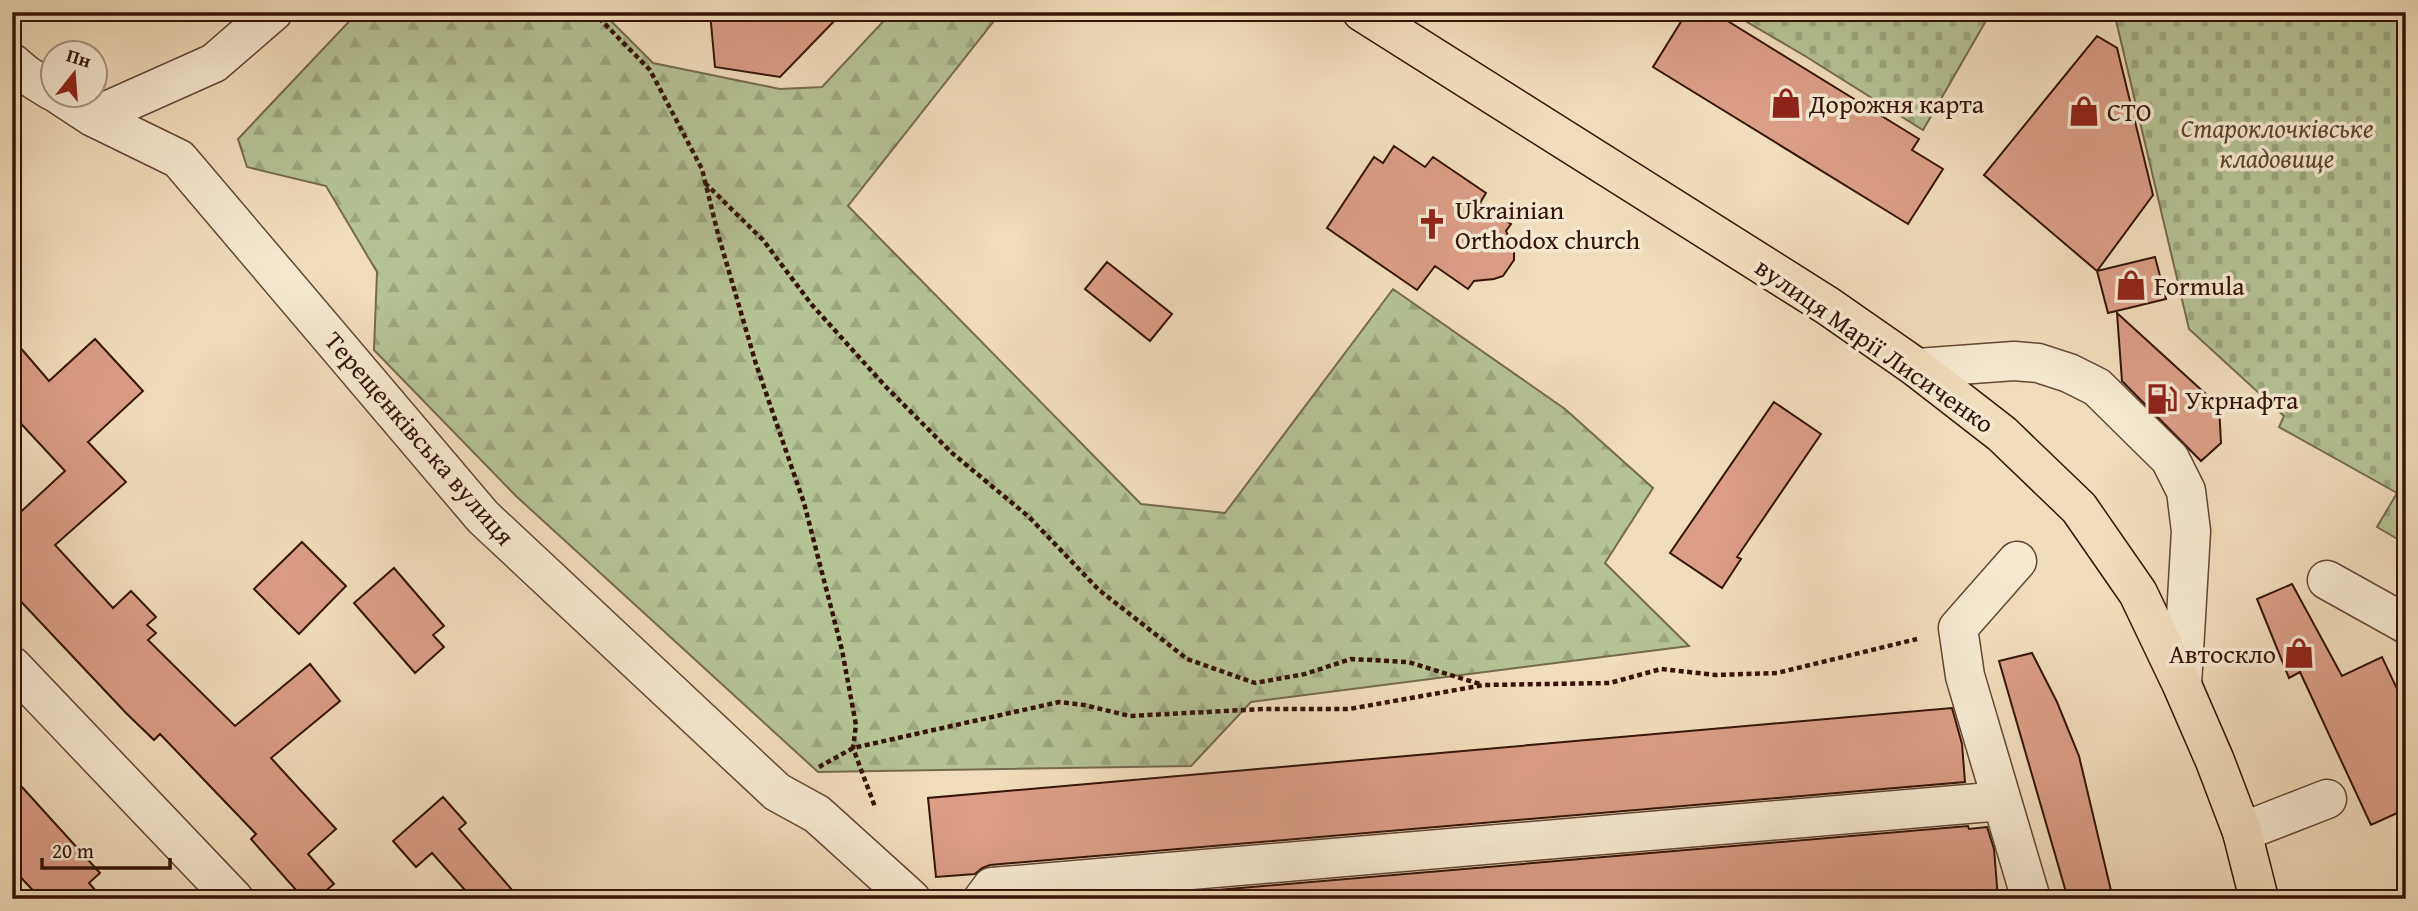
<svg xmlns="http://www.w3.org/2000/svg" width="2418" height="911" font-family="'Gentium Book Plus',serif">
<defs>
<pattern id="forest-firs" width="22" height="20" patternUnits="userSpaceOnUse" patternTransform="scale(1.75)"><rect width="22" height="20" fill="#b5c292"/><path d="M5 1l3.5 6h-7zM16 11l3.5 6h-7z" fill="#9ca67c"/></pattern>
<pattern id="cemetery-stones" width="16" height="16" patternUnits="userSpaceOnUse" patternTransform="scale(1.75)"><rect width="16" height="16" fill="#b5c292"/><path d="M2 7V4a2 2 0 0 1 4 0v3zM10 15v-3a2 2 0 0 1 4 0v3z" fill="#9ca67c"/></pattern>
</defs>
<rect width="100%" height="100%" fill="#f0ddb9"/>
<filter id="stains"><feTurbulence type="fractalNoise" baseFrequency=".00286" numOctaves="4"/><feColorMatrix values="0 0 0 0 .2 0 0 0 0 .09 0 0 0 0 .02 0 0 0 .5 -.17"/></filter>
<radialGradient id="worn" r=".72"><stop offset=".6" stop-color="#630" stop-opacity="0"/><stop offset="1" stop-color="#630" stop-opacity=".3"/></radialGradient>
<!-- forest -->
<path fill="url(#forest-firs)" stroke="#756b4c" stroke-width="2" d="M 358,12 L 602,12 L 653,63 L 780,89 L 822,87 L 892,12 L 1001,12 L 848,206 L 1141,504 L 1225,513 L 1393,289 L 1565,409 L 1653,488 L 1605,563 L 1689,646 L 1251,702 L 1191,766 L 818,772 L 516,496 L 374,350 L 377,272 L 326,186 L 247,167 L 238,139 Z"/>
<!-- cemetery -->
<path fill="url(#cemetery-stones)" stroke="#756b4c" stroke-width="2" d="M 1730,12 L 1991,12 L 1923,130 L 1805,56 Z
M 2114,12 L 2406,12 L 2406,544 L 2377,527 L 2397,493 L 2279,427 L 2284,416 L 2189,329 Z"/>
<!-- building -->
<path fill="#db9d84" stroke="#351407" stroke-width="2" d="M 710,12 L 843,12 L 780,77 L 715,67 Z
M 1687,12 L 1713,12 L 1919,139 L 1912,150 L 1943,169 L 1908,224 L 1653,67 Z
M 2097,36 L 2117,48 L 2153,195 L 2097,271 L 1984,175 Z
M 1394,146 L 1425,167 L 1433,157 L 1486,193 L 1480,203 L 1511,224 L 1506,231 L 1514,250 L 1514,260 L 1503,276 L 1494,279 L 1474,281 L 1468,289 L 1435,266 L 1417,290 L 1327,228 L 1374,157 L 1383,163 Z
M 2155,257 L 2166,299 L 2108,313 L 2097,271 Z
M 1107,262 L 1172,314 L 1150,341 L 1085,289 Z
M 2117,313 L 2219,406 L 2221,443 L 2201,461 L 2122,381 Z
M 12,338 L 49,381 L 95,339 L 143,391 L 88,442 L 126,482 L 55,545 L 113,608 L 131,591 L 156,617 L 147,625 L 156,633 L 148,640 L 235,726 L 310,664 L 340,701 L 271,758 L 336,829 L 308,854 L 334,884 L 316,899 L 304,899 L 251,839 L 256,834 L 160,734 L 154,740 L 126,713 L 12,592 L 12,520 L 65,471 L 12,414 Z
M 1774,402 L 1821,434 L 1737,557 L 1741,559 L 1722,588 L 1670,553 Z
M 302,542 L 346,586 L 299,634 L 254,589 Z
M 394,568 L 444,626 L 433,635 L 444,647 L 415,673 L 354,603 Z
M 2292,584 L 2342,676 L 2382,657 L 2406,708 L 2406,809 L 2371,825 L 2300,672 L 2289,678 L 2257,599 Z
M 2032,653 L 2057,702 L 2079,756 L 2113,899 L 2068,899 L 1999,661 Z
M 1952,708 L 1962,744 L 1965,782 L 990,865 L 982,868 L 975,874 L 936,877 L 928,798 Z
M 12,776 L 100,873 L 89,883 L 103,899 L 41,899 L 12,868 Z
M 443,797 L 466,823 L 459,829 L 520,899 L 473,899 L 432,853 L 416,867 L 393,841 Z
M 1968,826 L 1969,829 L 1987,827 L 1994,849 L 1998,899 L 1112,899 Z"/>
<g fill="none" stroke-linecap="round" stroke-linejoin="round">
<defs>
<path id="minor" d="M 12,63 L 25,74 L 52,91
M 58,94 L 93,117 L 179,159 L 483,517 L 777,792 L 817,814 L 911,899
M 93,117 L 214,63 L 273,12
M 1917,368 L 2014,361 L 2038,363 L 2069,373 L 2097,387 L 2170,459 L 2186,491 L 2191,531 L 2182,685
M 2017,561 L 1958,628 L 1965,676 L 2031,899
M 2327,580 L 2406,624
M 12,666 L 234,899
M 2242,832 L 2327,799
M 983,899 L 992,887 L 2002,801"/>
<path id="major" d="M 1362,12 L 1828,306 L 1917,368 L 2002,434 L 2079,508 L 2138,593 L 2182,685 L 2215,761 L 2242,832 L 2259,899"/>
</defs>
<!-- minor casing -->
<use href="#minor" stroke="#644634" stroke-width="41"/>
<!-- major casing -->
<use href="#major" stroke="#351407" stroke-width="41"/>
<!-- path -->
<path stroke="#351407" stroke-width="4.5" stroke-dasharray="5 3.5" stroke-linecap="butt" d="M 593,12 L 650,70 L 702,169 L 718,234 L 756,364 L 804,503 L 842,650 L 856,725 L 853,748 L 875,807
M 705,183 L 763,240 L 812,305 L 886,387 L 952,453 L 1029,517 L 1099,590 L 1187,659 L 1255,683 L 1305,674 L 1351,659 L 1408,662 L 1480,684
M 819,767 L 853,748 L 1059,702 L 1084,705 L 1130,716 L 1263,709 L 1349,709 L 1484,685 L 1610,683 L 1661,669 L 1716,675 L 1777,673 L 1917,639"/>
<!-- minor -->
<use href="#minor" stroke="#f5e9d2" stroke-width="38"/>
<!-- major -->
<use href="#major" stroke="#f0ddb9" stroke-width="38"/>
</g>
<!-- icons -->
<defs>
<symbol id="shop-bare" viewBox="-9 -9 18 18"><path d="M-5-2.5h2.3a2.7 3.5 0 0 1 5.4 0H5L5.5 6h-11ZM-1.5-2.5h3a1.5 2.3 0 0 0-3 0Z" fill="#8f2418" stroke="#f5e9d2" stroke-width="2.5" paint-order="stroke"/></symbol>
<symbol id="church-bare" viewBox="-9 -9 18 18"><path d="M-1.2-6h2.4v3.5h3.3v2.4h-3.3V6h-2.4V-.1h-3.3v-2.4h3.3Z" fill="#8f2418" stroke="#f5e9d2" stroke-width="2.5" paint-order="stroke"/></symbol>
<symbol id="fuel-bare" viewBox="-9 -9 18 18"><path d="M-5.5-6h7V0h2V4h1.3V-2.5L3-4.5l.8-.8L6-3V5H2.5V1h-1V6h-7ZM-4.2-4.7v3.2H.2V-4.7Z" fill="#8f2418" stroke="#f5e9d2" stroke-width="2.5" paint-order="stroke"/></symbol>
</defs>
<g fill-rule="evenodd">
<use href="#shop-bare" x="1764" y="81" width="44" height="44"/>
<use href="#shop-bare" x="2062" y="89" width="44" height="44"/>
<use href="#church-bare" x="1410" y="202" width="44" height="44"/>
<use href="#shop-bare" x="2109" y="263" width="44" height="44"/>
<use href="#fuel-bare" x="2140" y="377" width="44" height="44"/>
<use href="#shop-bare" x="2277" y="631" width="44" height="44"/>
</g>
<g text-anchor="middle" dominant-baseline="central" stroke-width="7" stroke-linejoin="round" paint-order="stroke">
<!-- poi labels -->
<g font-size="26" fill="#351407" stroke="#f5e9d2" text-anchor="start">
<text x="1809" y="103">Дорожня карта</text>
<text x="2107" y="111">СТО</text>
<text x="1455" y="209">Ukrainian<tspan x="1455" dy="30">Orthodox church</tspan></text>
<text x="2154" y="285">Formula</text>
<text x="2185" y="399">Укрнафта</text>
<text x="2276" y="653" text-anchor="end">Автоскло</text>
</g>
<!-- park labels -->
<g font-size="26" font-style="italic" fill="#5b4831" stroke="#f5e9d2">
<text x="2277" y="127">Староклочківське<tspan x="2277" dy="30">кладовище</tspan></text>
</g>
<!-- street labels -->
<g font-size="26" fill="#351407" stroke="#f5e9d2">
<text transform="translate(1875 345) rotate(35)">вулиця Марії Лисиченко</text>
<text transform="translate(420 438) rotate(49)">Терещенківська вулиця</text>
</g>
</g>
<!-- margin -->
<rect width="2418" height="911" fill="none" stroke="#f0ddb9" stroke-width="42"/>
<rect x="14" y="14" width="2390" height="883" fill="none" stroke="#351407" stroke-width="3.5"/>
<rect x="21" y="21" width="2376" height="869" fill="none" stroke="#351407" stroke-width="2"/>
<!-- north arrow -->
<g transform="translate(74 74) rotate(17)"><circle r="33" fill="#f5e9d2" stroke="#a89481" stroke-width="2"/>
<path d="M0-5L12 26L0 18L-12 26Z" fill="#8f2418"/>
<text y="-10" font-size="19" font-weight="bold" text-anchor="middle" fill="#351407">Пн</text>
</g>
<!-- scale -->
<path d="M42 858v10h128v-10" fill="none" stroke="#351407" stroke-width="3.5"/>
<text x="52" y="858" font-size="21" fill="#351407" stroke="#f5e9d2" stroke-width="5" paint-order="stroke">20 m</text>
<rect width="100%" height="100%" filter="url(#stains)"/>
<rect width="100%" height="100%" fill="url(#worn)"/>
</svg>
